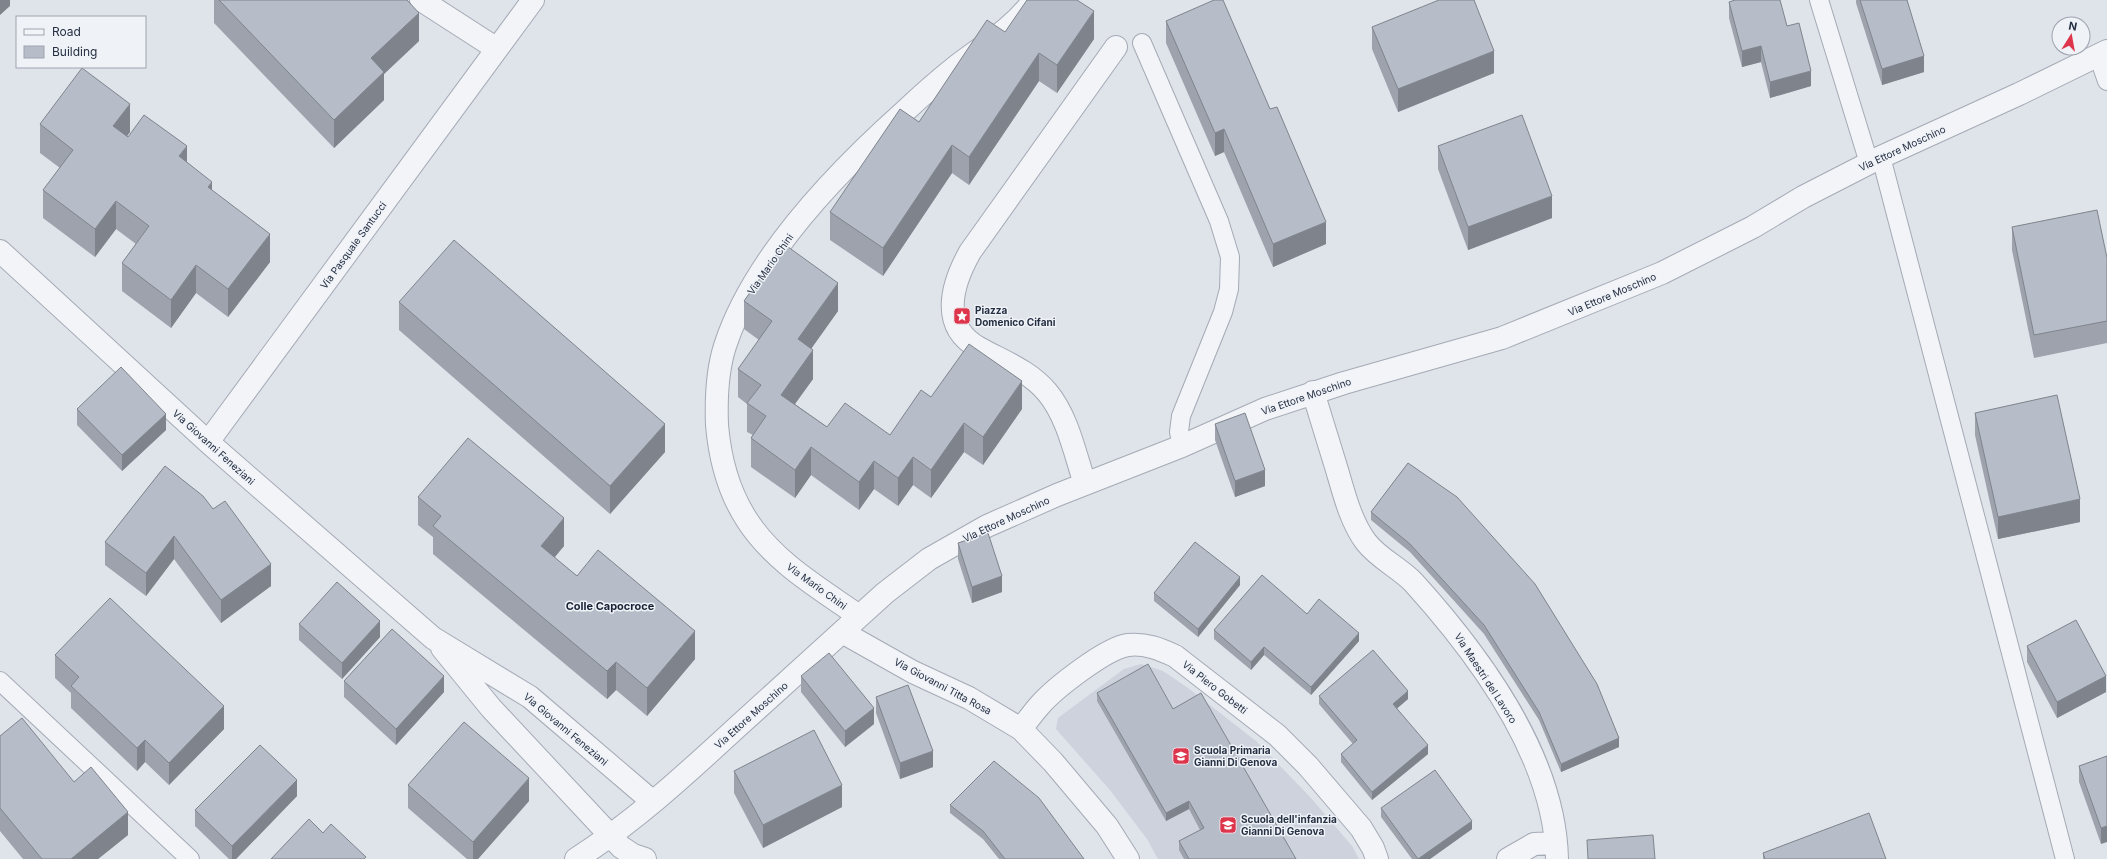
<svg xmlns="http://www.w3.org/2000/svg" width="2107" height="859" font-family="Inter,sans-serif">
<rect width="100%" height="100%" fill="#dfe3ea"/>
<!-- built -->
<path fill="#cdd2dc" d="M 1141,664 L 1163,671 L 1188,688 L 1256,741 L 1311,798 L 1352,846 L 1359,859 L 1158,859 L 1147,839 L 1110,790 L 1056,729 L 1058,718 L 1124,669 Z"/>
<g fill="none" stroke-linecap="round" stroke-linejoin="round">
<defs>
<path id="service" d="M 1819,0 L 1869,163
M 1142,43 L 1219,221 L 1230,257 L 1229,289 L 1223,312 L 1181,416 L 1179,432 L 1182,446
M 2098,55 L 2107,81
M 1881,157 L 2065,859
M 0,681 L 190,859"/>
<path id="minor" d="M 421,0 L 497,49
M 0,251 L 208,442 L 433,638 L 530,697 L 653,802
M 1313,392 C 1321,418 1329,444 1337,470 C 1344,494 1351,522 1366,542 C 1379,559 1400,568 1414,583 C 1480,656 1555,757 1557,859
M 208,442 L 533,0
M 1085,484 C 1075,454 1068,417 1047,392 C 1028,370 1004,362 979,348 C 939,326 952,284 970,252 L 1116,47
M 859,616 C 819,588 774,562 747,520 C 728,491 720,460 717,425 C 716,399 717,371 725,346 C 753,259 837,172 904,112 C 921,96 939,80 958,65 C 987,43 1012,29 1034,0
M 842,632 L 913,672 L 969,698 L 1021,729 L 1053,762 L 1107,826 L 1128,859
M 442,648 L 491,708 L 621,847 L 633,855 L 645,859
M 1021,729 C 1027,721 1033,713 1040,705 C 1055,688 1106,648 1128,645 C 1145,643 1160,649 1175,656 L 1277,735 L 1308,766 L 1361,828 L 1373,848 L 1377,859
M 576,859 C 634,822 684,776 735,729 C 785,684 835,638 885,593 L 929,559 L 987,526 L 1057,495 L 1182,446 L 1265,409 L 1344,383 L 1502,338 L 1662,273 L 1753,227 L 1803,197 L 1881,157 L 2019,94 L 2107,51
M 1508,859 L 1534,844 L 1556,843"/>
</defs>
<!-- service casing -->
<use href="#service" stroke="#a4aab5" stroke-width="20"/>
<!-- minor casing -->
<use href="#minor" stroke="#a4aab5" stroke-width="24"/>
<!-- service -->
<use href="#service" stroke="#f2f4f8" stroke-width="18"/>
<!-- minor -->
<use href="#minor" stroke="#f2f4f8" stroke-width="22"/>
</g>
<!-- wall -->
<path fill="#9da2ac" d="M 214,0 L 407,0 L 419,41 L 384,74 L 384,100 L 334,148 L 214,23 Z
M 1856,0 L 1907,0 L 1924,72 L 1882,85 L 1856,3 Z
M 1729,2 L 1787,26 L 1811,86 L 1770,98 L 1761,62 L 1742,67 L 1729,18 Z
M 1166,21 L 1326,244 L 1273,267 L 1224,152 L 1215,156 L 1166,43 Z
M 1372,27 L 1494,73 L 1398,112 L 1372,49 Z
M 1005,32 L 1094,39 L 1057,93 L 1039,81 L 969,185 L 952,173 L 883,276 L 830,240 L 830,212 L 919,122 Z
M 40,124 L 130,132 L 127,136 L 187,162 L 212,191 L 270,262 L 228,317 L 196,293 L 171,328 L 122,291 L 122,263 L 136,244 L 116,229 L 95,257 L 43,218 L 43,190 L 60,168 L 40,153 Z
M 1438,146 L 1552,218 L 1468,250 L 1438,169 Z
M 2012,227 L 2107,258 L 2107,343 L 2034,358 L 2012,250 Z
M 744,301 L 838,311 L 811,349 L 813,379 L 795,404 L 827,427 L 890,435 L 931,397 L 1022,409 L 983,465 L 964,452 L 931,498 L 913,485 L 898,506 L 874,489 L 859,510 L 811,475 L 795,498 L 751,467 L 751,438 L 753,435 L 747,432 L 747,404 L 738,397 L 738,369 L 759,340 L 744,329 Z
M 399,302 L 665,452 L 610,514 L 399,330 Z
M 77,409 L 166,430 L 122,471 L 77,425 Z
M 1975,413 L 2080,522 L 1998,539 L 1975,435 Z
M 1215,424 L 1265,486 L 1235,497 L 1215,440 Z
M 1408,463 L 1619,747 L 1561,772 L 1539,720 L 1484,634 L 1410,552 L 1371,520 L 1371,512 Z
M 165,466 L 271,586 L 221,623 L 174,559 L 146,596 L 105,565 L 105,542 Z
M 418,497 L 564,546 L 554,557 L 577,576 L 695,659 L 647,716 L 616,690 L 607,699 L 433,554 L 433,537 L 418,525 Z
M 958,543 L 1002,592 L 972,603 L 958,559 Z
M 1240,585 L 1198,637 L 1154,601 L 1154,593 Z
M 1307,614 L 1359,641 L 1311,695 L 1264,655 L 1251,670 L 1214,639 L 1214,630 Z
M 299,624 L 380,637 L 342,679 L 299,640 Z
M 2027,646 L 2106,692 L 2057,718 L 2027,662 Z
M 55,655 L 224,729 L 169,785 L 145,762 L 137,771 L 71,708 L 71,693 L 55,678 Z
M 801,676 L 874,724 L 845,747 L 801,692 Z
M 344,681 L 444,692 L 396,745 L 344,697 Z
M 1097,693 L 1173,709 L 1296,859 L 1184,859 L 1179,850 L 1179,841 L 1200,830 L 1189,809 L 1166,821 L 1097,701 Z
M 1319,696 L 1408,699 L 1397,708 L 1428,754 L 1372,800 L 1341,762 L 1341,754 L 1353,744 L 1319,704 Z
M 876,697 L 933,767 L 900,779 L 876,713 Z
M 0,736 L 74,782 L 128,835 L 98,859 L 23,859 L 0,831 Z
M 2107,756 L 2101,844 L 2079,782 L 2079,766 Z
M 734,771 L 842,807 L 763,848 L 734,793 Z
M 408,785 L 529,801 L 478,859 L 467,859 L 408,808 Z
M 297,796 L 236,859 L 229,859 L 195,826 L 195,810 Z
M 950,805 L 1084,859 L 999,859 L 983,839 L 950,813 Z
M 1381,808 L 1472,829 L 1430,859 L 1412,859 L 1381,817 Z
M 1763,853 L 1886,859 L 1763,859 Z"/>
<!-- shaded-wall -->
<path fill="#7f848c" d="M 0,0 L 10,0 L 10,6 L 0,15 Z
M 1094,11 L 1094,39 L 1057,93 L 1057,65 Z
M 419,13 L 419,41 L 384,74 L 384,100 L 334,148 L 334,120 L 371,58 Z
M 1761,46 L 1761,62 L 1742,67 L 1742,51 Z
M 1494,51 L 1494,73 L 1398,112 L 1398,89 Z
M 1039,53 L 1039,81 L 969,185 L 969,157 Z
M 1924,56 L 1924,72 L 1882,85 L 1882,69 Z
M 1811,71 L 1811,86 L 1770,98 L 1770,82 Z
M 130,104 L 130,132 L 113,155 L 113,126 Z
M 1224,129 L 1224,152 L 1215,156 L 1215,133 Z
M 952,145 L 952,173 L 883,276 L 883,248 Z
M 187,146 L 187,174 L 179,156 Z
M 212,182 L 212,210 L 208,187 Z
M 1552,196 L 1552,218 L 1468,250 L 1468,227 Z
M 116,201 L 116,229 L 95,257 L 95,229 Z
M 1326,222 L 1326,244 L 1273,267 L 1273,244 Z
M 270,234 L 270,262 L 228,317 L 228,289 Z
M 196,265 L 196,293 L 171,328 L 171,300 Z
M 838,283 L 838,311 L 798,367 L 798,339 Z
M 813,350 L 813,379 L 781,423 L 781,395 Z
M 1022,381 L 1022,409 L 983,465 L 983,437 Z
M 166,414 L 166,430 L 122,471 L 122,455 Z
M 964,423 L 964,452 L 931,498 L 931,470 Z
M 665,424 L 665,452 L 610,514 L 610,486 Z
M 811,447 L 811,475 L 795,498 L 795,470 Z
M 913,457 L 913,485 L 898,506 L 898,478 Z
M 874,461 L 874,489 L 859,510 L 859,482 Z
M 1265,470 L 1265,486 L 1235,497 L 1235,481 Z
M 2080,499 L 2080,522 L 1998,539 L 1998,517 Z
M 564,518 L 564,546 L 541,574 L 541,546 Z
M 174,536 L 174,559 L 146,596 L 146,573 Z
M 271,564 L 271,586 L 221,623 L 221,600 Z
M 1002,576 L 1002,592 L 972,603 L 972,587 Z
M 1240,577 L 1240,585 L 1198,637 L 1198,629 Z
M 380,621 L 380,637 L 342,679 L 342,663 Z
M 695,631 L 695,659 L 647,716 L 647,688 Z
M 1359,633 L 1359,641 L 1311,695 L 1311,687 Z
M 1264,647 L 1264,655 L 1251,670 L 1251,662 Z
M 616,662 L 616,690 L 607,699 L 607,671 Z
M 444,676 L 444,692 L 396,745 L 396,729 Z
M 2106,676 L 2106,692 L 2057,718 L 2057,702 Z
M 1408,691 L 1408,699 L 1393,712 L 1393,704 Z
M 224,706 L 224,729 L 169,785 L 169,763 Z
M 874,708 L 874,724 L 845,747 L 845,731 Z
M 1619,738 L 1619,747 L 1561,772 L 1561,764 Z
M 145,740 L 145,762 L 137,771 L 137,748 Z
M 1428,745 L 1428,754 L 1372,800 L 1372,792 Z
M 933,751 L 933,767 L 900,779 L 900,763 Z
M 529,778 L 529,801 L 478,859 L 473,859 L 473,842 Z
M 297,780 L 297,796 L 236,859 L 232,859 L 232,846 Z
M 842,785 L 842,807 L 763,848 L 763,825 Z
M 1189,801 L 1189,809 L 1166,821 L 1166,813 Z
M 128,812 L 128,835 L 98,859 L 71,859 Z
M 1472,821 L 1472,829 L 1430,859 L 1418,859 Z
M 2107,826 L 2107,842 L 2101,844 L 2101,828 Z"/>
<!-- building -->
<path fill="#b6bcc8" stroke="#7f848c" d="M 219,0 L 407,0 L 419,13 L 371,58 L 384,72 L 334,120 Z
M 1027,0 L 1077,0 L 1094,11 L 1057,65 L 1039,53 L 969,157 L 952,145 L 883,248 L 830,212 L 900,109 L 919,122 L 987,20 L 1005,32 Z
M 1214,0 L 1223,0 L 1270,109 L 1277,107 L 1326,222 L 1273,244 L 1224,129 L 1215,133 L 1166,21 Z
M 1439,0 L 1474,0 L 1494,51 L 1398,89 L 1372,27 Z
M 1735,0 L 1780,0 L 1787,26 L 1799,23 L 1811,71 L 1770,82 L 1761,46 L 1742,51 L 1729,2 Z
M 1860,0 L 1907,0 L 1924,56 L 1882,69 Z
M 82,68 L 130,104 L 113,126 L 128,137 L 144,115 L 187,146 L 179,156 L 212,182 L 208,187 L 270,234 L 228,289 L 196,265 L 171,300 L 122,263 L 149,226 L 116,201 L 95,229 L 43,190 L 73,150 L 40,124 Z
M 1522,115 L 1552,196 L 1468,227 L 1438,146 Z
M 2097,210 L 2107,258 L 2107,321 L 2034,335 L 2012,227 Z
M 454,240 L 665,424 L 610,486 L 399,302 Z
M 784,244 L 838,283 L 798,339 L 813,350 L 781,395 L 827,427 L 845,403 L 890,435 L 921,390 L 931,397 L 969,344 L 1022,381 L 983,437 L 964,423 L 931,470 L 913,457 L 898,478 L 874,461 L 859,482 L 811,447 L 795,470 L 751,438 L 766,416 L 747,403 L 761,385 L 738,369 L 772,321 L 744,301 Z
M 121,367 L 166,414 L 122,455 L 77,409 Z
M 2057,395 L 2080,499 L 1998,517 L 1975,413 Z
M 1245,413 L 1265,470 L 1235,481 L 1215,424 Z
M 468,438 L 564,518 L 541,546 L 577,576 L 598,550 L 695,631 L 647,688 L 616,662 L 607,671 L 433,526 L 441,516 L 418,497 Z
M 1408,463 L 1457,497 L 1535,584 L 1597,684 L 1619,738 L 1561,764 L 1539,712 L 1484,625 L 1410,544 L 1371,512 Z
M 165,466 L 203,496 L 213,509 L 225,501 L 271,564 L 221,600 L 174,536 L 146,573 L 105,542 Z
M 988,533 L 1002,576 L 972,587 L 958,543 Z
M 1195,542 L 1240,577 L 1198,629 L 1154,593 Z
M 1262,575 L 1307,614 L 1319,599 L 1359,633 L 1311,687 L 1264,647 L 1251,662 L 1214,630 Z
M 337,582 L 380,621 L 342,663 L 299,624 Z
M 110,598 L 224,706 L 169,763 L 145,740 L 137,748 L 71,686 L 79,677 L 55,655 Z
M 2076,620 L 2106,676 L 2057,702 L 2027,646 Z
M 392,629 L 444,676 L 396,729 L 344,681 Z
M 1373,650 L 1408,691 L 1393,704 L 1428,745 L 1372,792 L 1341,754 L 1357,740 L 1319,696 Z
M 829,653 L 874,708 L 845,731 L 801,676 Z
M 1148,664 L 1173,709 L 1201,693 L 1296,859 L 1189,859 L 1179,841 L 1204,828 L 1189,801 L 1166,813 L 1097,693 Z
M 908,685 L 933,751 L 900,763 L 876,697 Z
M 22,718 L 74,782 L 91,767 L 128,812 L 71,859 L 42,859 L 0,808 L 0,736 Z
M 464,722 L 529,778 L 473,842 L 408,785 Z
M 814,730 L 842,785 L 763,825 L 734,771 Z
M 260,745 L 297,780 L 232,846 L 195,810 Z
M 2107,756 L 2107,826 L 2101,828 L 2079,766 Z
M 994,761 L 1039,798 L 1084,859 L 1005,859 L 983,831 L 950,805 Z
M 1435,770 L 1472,821 L 1418,859 L 1381,808 Z
M 1869,813 L 1886,859 L 1765,859 L 1763,853 Z
M 309,819 L 323,833 L 331,824 L 366,857 L 364,859 L 271,859 Z
M 1653,835 L 1655,859 L 1588,859 L 1587,840 Z"/>
<!-- icons -->
<defs>
<symbol id="sight-square" viewBox="-11 -11 22 22"><rect x="-9" y="-9" width="18" height="18" rx="4" fill="#dd364c" stroke="#eff2f7"/><path d="M0-6L1.8-2.2L6-1.7L2.9 1.2L3.7 5.4L0 3.3L-3.7 5.4L-2.9 1.2L-6-1.7L-1.8-2.2Z" fill="#fff"/></symbol>
<symbol id="school-square" viewBox="-11 -11 22 22"><rect x="-9" y="-9" width="18" height="18" rx="4" fill="#dd364c" stroke="#eff2f7"/><path d="M0-5L7-2L0 1L-7-2ZM-4 1L0 2.5L4 1V4Q0 6-4 4Z" fill="#fff"/></symbol>
</defs>
<g fill-rule="evenodd">
<use href="#sight-square" x="952" y="306" width="20" height="20"/>
<use href="#school-square" x="1171" y="746" width="20" height="20"/>
<use href="#school-square" x="1218" y="815" width="20" height="20"/>
</g>
<g text-anchor="middle" dominant-baseline="central" stroke-width="3" stroke-linejoin="round" paint-order="stroke">
<!-- street labels -->
<g font-size="10" fill="#263043" stroke="#eff2f7">
<text transform="translate(1902 148) rotate(-25)">Via Ettore Moschino</text>
<text transform="translate(353 245) rotate(-54)">Via Pasquale Santucci</text>
<text transform="translate(770 264) rotate(-55)">Via Mario Chini</text>
<text transform="translate(1612 294) rotate(-23)">Via Ettore Moschino</text>
<text transform="translate(1306 396) rotate(-19)">Via Ettore Moschino</text>
<text transform="translate(214 447) rotate(42)">Via Giovanni Feneziani</text>
<text transform="translate(1006 519) rotate(-25)">Via Ettore Moschino</text>
<text transform="translate(817 586) rotate(36)">Via Mario Chini</text>
<text transform="translate(1486 678) rotate(57)">Via Maestri del Lavoro</text>
<text transform="translate(943 686) rotate(28)">Via Giovanni Titta Rosa</text>
<text transform="translate(1215 687) rotate(38)">Via Piero Gobetti</text>
<text transform="translate(751 715) rotate(-42)">Via Ettore Moschino</text>
<text transform="translate(566 729) rotate(40)">Via Giovanni Feneziani</text>
</g>
<!-- poi labels -->
<g font-size="10" font-weight="bold" fill="#263043" stroke="#eff2f7" text-anchor="start">
<text x="975" y="310">Piazza<tspan x="975" dy="12">Domenico Cifani</tspan></text>
<text x="1194" y="750">Scuola Primaria<tspan x="1194" dy="12">Gianni Di Genova</tspan></text>
<text x="1241" y="819">Scuola dell'infanzia<tspan x="1241" dy="12">Gianni Di Genova</tspan></text>
</g>
<!-- neighbourhood labels -->
<g font-size="11" font-weight="bold" fill="#182134" stroke="#eff2f7">
<text x="610" y="606">Colle Capocroce</text>
</g>
</g>
<!-- legend -->
<rect x="16" y="16" width="130" height="52" fill="#eff2f7" stroke="#9fa4af"/>
<rect x="24" y="29" width="20" height="6" fill="#f2f4f8" stroke="#9fa4af"/>
<text x="52" y="36" font-size="12" fill="#263043">Road</text>
<rect x="24" y="46" width="20" height="12" fill="#b6bcc8" stroke="#9fa4af"/>
<text x="52" y="56" font-size="12" fill="#263043">Building</text>
<!-- north arrow -->
<g transform="translate(2071 36) rotate(11)"><circle r="19" fill="#eff2f7" stroke="#9fa4af"/>
<path d="M0-3L7 15L0 10L-7 15Z" fill="#dd364c"/>
<text y="-6" font-size="11" font-weight="bold" text-anchor="middle" fill="#263043">N</text>
</g>
</svg>
